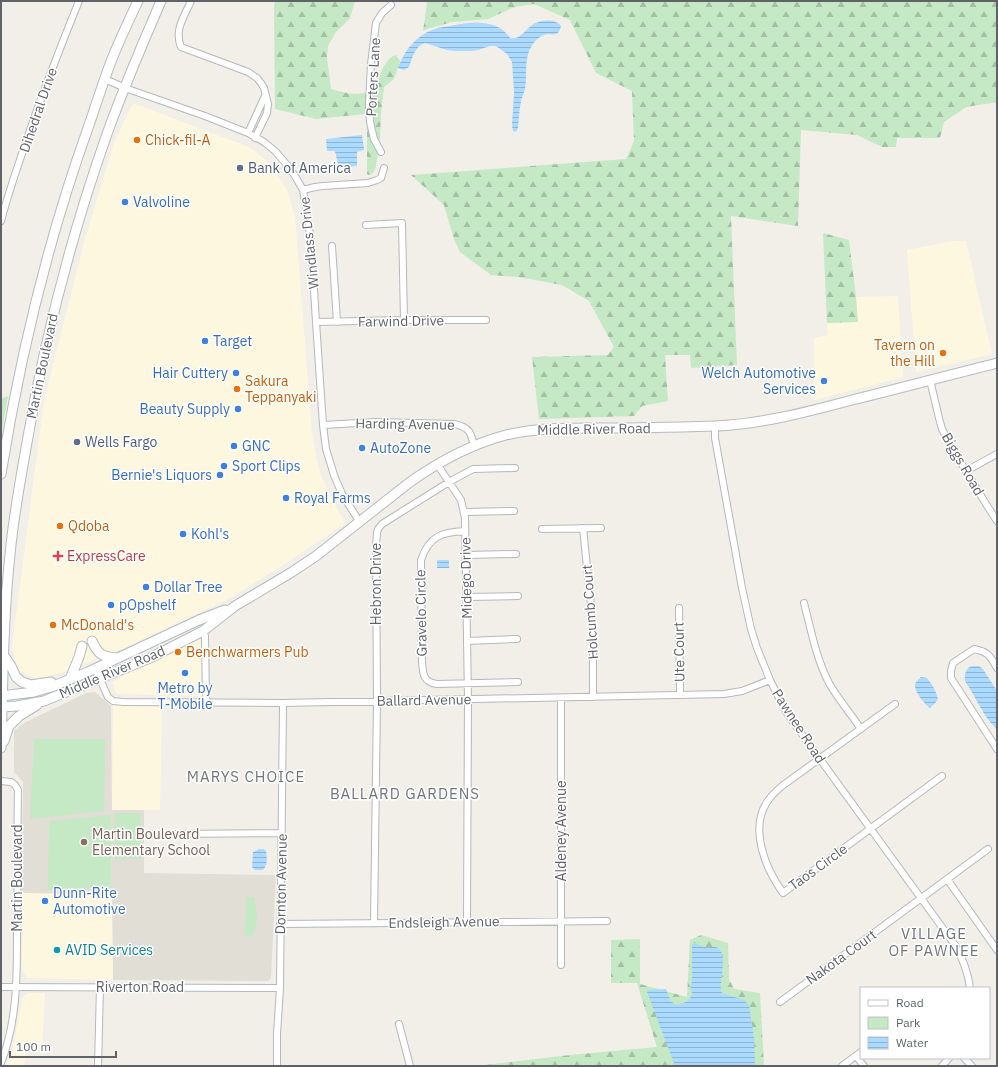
<svg xmlns="http://www.w3.org/2000/svg" width="998" height="1067" font-family="'IBM Plex Sans',sans-serif">
<defs>
<pattern id="forest-firs" width="22" height="20" patternUnits="userSpaceOnUse"><rect width="22" height="20" fill="#c5e8c5"/><path d="M5 1l3.5 6h-7zM16 11l3.5 6h-7z" fill="#a3c0a4"/></pattern>
<pattern id="water-rules" width="6" height="5" patternUnits="userSpaceOnUse"><rect width="6" height="5" fill="#aadaff"/><path d="M0 2.5h6" fill="none" stroke="#8eb4d2"/></pattern>
</defs>
<rect width="100%" height="100%" fill="#f1efe8"/>
<!-- commercial -->
<path fill="#fef7e0" d="M 133,103 L 251,148 L 268,162 L 286,188 L 295,216 L 312,433 L 319,470 L 332,500 L 345,523 L 288,562 L 230,598 L 124,648 L 57,674 L 34,678 L 17,669 L 12,647 L 44,401 L 85,239 L 114,143 Z
M 953,241 L 966,241 L 992,354 L 916,372 L 907,250 Z
M 898,296 L 903,377 L 814,400 L 814,338 L 828,335 L 827,323 L 858,322 L 856,297 Z
M 200,635 L 204,696 L 116,694 L 112,682 Z
M 113,705 L 162,705 L 160,810 L 112,810 Z
M 22,893 L 113,894 L 113,980 L 27,978 L 22,970 Z
M 29,993 L 45,993 L 42,1050 L 26,1050 L 24,1066 L 5,1066 L 12,1053 L 22,998 Z"/>
<!-- education -->
<path fill="#e1ded6" d="M 95,692 L 111,706 L 112,810 L 144,810 L 144,873 L 276,875 L 271,978 L 268,981 L 113,980 L 112,894 L 22,893 L 23,782 L 14,772 L 14,731 L 24,723 L 86,693 Z"/>
<!-- green -->
<path fill="#c5e8c5" d="M 8,396 L 1,435 L 1,399 Z
M 34,739 L 105,739 L 104,811 L 30,819 Z
M 115,813 L 140,813 L 141,858 L 115,859 Z
M 111,815 L 111,888 L 48,890 L 49,821 Z
M 246,897 L 254,897 C 258,912 258,922 252,936 L 245,937 Z"/>
<!-- forest -->
<path fill="url(#forest-firs)" d="M 275,1 L 355,1 L 350,18 L 336,32 L 328,46 L 327,57 L 331,89 C 345,93 361,98 373,88 C 377,84 380,73 383,68 C 388,61 388,58 396,55 L 400,61 L 394,79 L 384,87 L 381,113 L 380,137 L 376,166 L 373,173 L 369,175 L 367,174 L 367,123 L 365,114 L 316,119 L 275,109 L 274,7 Z
M 426,1 L 997,1 L 997,102 L 966,107 L 944,122 L 940,138 L 897,138 L 896,147 L 882,147 L 857,135 L 801,130 L 798,226 L 731,216 L 737,365 L 691,368 L 690,355 L 665,355 L 668,401 L 642,406 L 634,416 L 539,419 L 532,357 L 608,355 L 614,347 L 589,301 L 562,285 L 518,277 L 491,275 L 460,252 L 454,239 L 444,205 L 411,175 L 626,159 L 634,141 L 632,91 L 596,73 L 570,20 L 534,4 L 515,7 L 488,19 L 452,22 L 427,29 L 423,31 L 427,3 Z
M 823,233 L 849,240 L 856,297 L 858,322 L 827,323 Z
M 701,935 L 728,943 L 729,979 L 734,989 L 760,993 L 764,1066 L 476,1066 L 570,1055 L 657,1047 L 637,983 L 611,983 L 611,940 L 640,939 L 640,984 L 687,997 L 690,940 Z"/>
<!-- water -->
<path fill="url(#water-rules)" d="M 541,21 C 548,20 557,20 561,26 C 558,40 550,31 542,36 C 539,37 535,41 533,44 C 523,58 528,74 525,89 C 524,93 522,97 521,101 C 519,110 519,119 518,128 L 516,132 L 513,131 L 512,125 L 514,92 L 512,62 L 507,54 L 496,46 L 490,46 L 478,50 L 471,51 L 454,51 L 447,50 L 425,43 C 414,47 413,57 409,67 L 404,70 L 398,68 L 399,65 C 403,57 407,48 414,42 C 419,37 427,31 435,29 C 439,27 445,27 450,26 C 469,22 498,18 510,38 C 520,40 524,31 532,25 C 534,23 537,23 541,21 Z
M 362,135 L 364,150 L 357,152 L 357,166 L 339,168 L 335,151 L 327,151 L 326,139 Z
M 437,560 L 449,560 L 449,568 L 437,568 Z
M 973,666 L 979,666 L 983,669 L 997,691 L 997,729 C 983,717 976,697 965,681 C 964,674 966,667 973,666 Z
M 921,677 L 927,678 C 932,684 936,691 938,699 L 936,702 L 930,708 C 925,705 914,691 915,685 C 915,682 919,679 921,677 Z
M 259,849 L 264,849 L 266,851 C 267,857 268,865 263,870 L 255,870 L 252,867 L 253,852 Z
M 694,942 C 698,944 701,947 706,947 C 709,948 715,946 718,948 C 728,954 719,983 721,992 L 725,994 L 744,1000 L 749,1005 L 754,1038 L 755,1066 L 675,1066 L 647,992 L 648,990 L 666,989 C 668,995 670,1002 676,1005 C 682,1004 691,1001 692,994 C 692,989 689,986 692,982 L 692,946 Z"/>
<g fill="none" stroke-linecap="round" stroke-linejoin="round">
<defs>
<path id="street" d="M 191,1 C 184,17 174,30 181,47 L 248,72 L 257,78 L 261,83 L 264,88 L 268,104 L 267,113 L 255,138
M 105,79 L 125,88 L 205,116 L 248,133 L 264,142 L 275,151 L 288,166 L 295,176 L 303,190 L 306,207 L 311,242 L 316,322 L 323,425 L 326,449 L 334,475 L 342,494 L 359,521
M 248,133 L 265,96
M 381,152 L 374,139 L 370,122 L 369,104 L 371,64 L 376,23 L 382,13 L 391,5
M 303,190 L 315,187 L 323,186 L 368,183 L 377,180 L 381,178 L 384,168
M 1,221 C 8,194 17,168 26,142 C 42,94 60,48 79,1
M 366,225 L 402,223 L 404,320
M 332,246 L 337,322
M 316,322 L 404,320 L 486,320
M 930,380 L 939,418 L 942,429 L 949,443 L 986,504 L 997,521
M 323,425 L 376,422 L 454,424 C 469,427 471,432 474,446
M 715,426 L 715,438 L 742,588 L 751,629 L 757,648 L 770,680 L 784,708 L 793,722 L 955,945 C 963,959 968,972 970,988
M 437,464 L 461,500 L 465,518 L 468,699 L 467,922
M 966,471 L 997,454
M 464,512 L 514,511
M 583,528 L 593,625 L 593,697
M 542,529 L 601,528
M 465,531 C 442,532 429,536 421,560 L 422,662 C 423,674 423,682 437,684 L 518,682
M 466,555 L 516,554
M 467,597 L 518,596
M 804,603 C 811,630 816,658 829,683 C 838,699 851,714 861,729
M 679,608 L 680,695
M 203,631 L 205,636 L 206,702
M 467,641 L 517,639
M 95,668 L 108,697 L 113,701 L 123,702 L 283,703 L 724,694 L 742,691 L 770,680
M 997,668 C 990,656 989,652 974,649 L 953,663 L 951,671 L 951,678 L 997,749
M 895,704 L 782,786 C 776,791 771,796 767,802 C 749,830 766,869 783,893 L 942,776
M 1,781 L 11,782 L 15,785 L 18,790 C 17,836 18,881 17,927 C 17,973 18,1019 1,1063
M 174,834 L 281,833
M 947,879 L 997,950
M 374,923 L 377,701 L 376,545 L 377,533 L 378,529 L 382,524 L 449,482 L 473,469 L 515,468
M 280,924 L 607,921
M 561,965 L 561,698
M 1,987 L 280,988
M 780,1002 L 988,849
M 399,1024 L 410,1066
M 856,1056 L 864,1066
M 964,1058 L 972,1066
M 98,1066 L 100,987
M 277,1066 L 277,1034 L 280,988 L 283,703
M 842,1066 L 861,1052
M 942,1066 L 949,1058"/>
<path id="secondary" d="M 1,474 C 20,356 48,240 88,128 C 96,105 103,82 112,59 C 120,39 129,20 138,1
M 92,641 C 98,655 103,657 118,658
M 4,656 L 11,666 L 16,677 L 22,682 L 31,685 L 51,682
M 70,679 L 79,657 L 82,646
M 1,696 L 34,692 L 51,687 L 88,672 L 199,620 L 225,610
M 1,707 L 17,706 L 44,701 L 150,658 L 203,631 L 235,606 L 292,572 L 316,556 L 410,482 C 440,461 471,444 506,435 C 540,427 574,428 609,428 C 644,428 680,427 715,426 C 762,424 807,412 852,400 C 901,388 949,375 997,363
M 4,741 L 9,726 L 19,716 L 37,705
M 1,748 C 3,684 3,619 10,555 C 13,519 20,483 26,448 C 44,341 71,236 107,134 C 123,89 142,45 161,1"/>
</defs>
<!-- street casing -->
<use href="#street" stroke="#b5b8bc" stroke-width="8"/>
<!-- secondary casing -->
<use href="#secondary" stroke="#b6babf" stroke-width="11"/>
<!-- street -->
<use href="#street" stroke="#fff" stroke-width="6"/>
<!-- secondary -->
<use href="#secondary" stroke="#fff" stroke-width="9"/>
</g>
<!-- markers -->
<g fill="#e8710a" stroke="#fff" stroke-width="1.5">
<circle cx="137" cy="140" r="4"/>
<circle cx="943" cy="353" r="4"/>
<circle cx="237" cy="389" r="4"/>
<circle cx="60" cy="526" r="4"/>
<circle cx="53" cy="625" r="4"/>
<circle cx="178" cy="652" r="4"/>
</g>
<g fill="#5c6f8a" stroke="#fff" stroke-width="1.5">
<circle cx="240" cy="168" r="4"/>
<circle cx="77" cy="442" r="4"/>
</g>
<g fill="#3f7fe0" stroke="#fff" stroke-width="1.5">
<circle cx="125" cy="202" r="4"/>
<circle cx="205" cy="341" r="4"/>
<circle cx="236" cy="373" r="4"/>
<circle cx="824" cy="381" r="4"/>
<circle cx="238" cy="409" r="4"/>
<circle cx="234" cy="446" r="4"/>
<circle cx="362" cy="448" r="4"/>
<circle cx="224" cy="466" r="4"/>
<circle cx="220" cy="475" r="4"/>
<circle cx="286" cy="498" r="4"/>
<circle cx="183" cy="534" r="4"/>
<circle cx="146" cy="587" r="4"/>
<circle cx="111" cy="605" r="4"/>
<circle cx="185" cy="673" r="4"/>
<circle cx="45" cy="901" r="4"/>
</g>
<path fill="#e0444e" stroke="#fff" stroke-width="1.5" d="M56 550h4v4h4v4h-4v4h-4v-4h-4v-4h4z"/>
<circle fill="#8d6e63" stroke="#fff" stroke-width="1.5" cx="84" cy="842" r="4"/>
<circle fill="#0f9aa8" stroke="#fff" stroke-width="1.5" cx="57" cy="950" r="4"/>
<g text-anchor="middle" dominant-baseline="central" stroke-width="3" stroke-linejoin="round" paint-order="stroke">
<!-- street labels -->
<g font-size="14" fill="#5f6368" stroke="#fff">
<text transform="translate(373 77) rotate(-87)">Porters Lane</text>
<text transform="translate(38 110) rotate(-71)">Dihedral Drive</text>
<text transform="translate(309 243) rotate(-96)">Windlass Drive</text>
<text transform="translate(401 321) rotate(-1)">Farwind Drive</text>
<text transform="translate(42 366) rotate(-78)">Martin Boulevard</text>
<text transform="translate(405 424) rotate(1)">Harding Avenue</text>
<text transform="translate(594 429) rotate(-1)">Middle River Road</text>
<text transform="translate(963 464) rotate(60)">Biggs Road</text>
<text transform="translate(466 578) rotate(-91)">Midego Drive</text>
<text transform="translate(376 584) rotate(-90)">Hebron Drive</text>
<text transform="translate(590 612) rotate(-94)">Holcumb Court</text>
<text transform="translate(421 613) rotate(-91)">Gravelo Circle</text>
<text transform="translate(679 652) rotate(-91)">Ute Court</text>
<text transform="translate(112 672) rotate(-23)">Middle River Road</text>
<text transform="translate(424 700) rotate(-1)">Ballard Avenue</text>
<text transform="translate(799 726) rotate(57)">Pawnee Road</text>
<text transform="translate(561 831) rotate(-90)">Aldeney Avenue</text>
<text transform="translate(818 867) rotate(-36)">Taos Circle</text>
<text transform="translate(17 878) rotate(-90)">Martin Boulevard</text>
<text transform="translate(281 884) rotate(-89)">Dornton Avenue</text>
<text transform="translate(444 922) rotate(-1)">Endsleigh Avenue</text>
<text transform="translate(841 957) rotate(-36)">Nakota Court</text>
<text x="140" y="987">Riverton Road</text>
</g>
<!-- food labels -->
<g font-size="14" fill="#c56008" stroke="#fff" text-anchor="start">
<text x="145" y="140">Chick-fil-A</text>
<text x="935" y="345" text-anchor="end">Tavern on<tspan x="935" dy="16">the Hill</tspan></text>
<text x="245" y="381">Sakura<tspan x="245" dy="16">Teppanyaki</tspan></text>
<text x="68" y="526">Qdoba</text>
<text x="61" y="625">McDonald's</text>
<text x="186" y="652">Benchwarmers Pub</text>
</g>
<!-- service labels -->
<g font-size="14" fill="#4e5e75" stroke="#fff" text-anchor="start">
<text x="248" y="168">Bank of America</text>
<text x="85" y="442">Wells Fargo</text>
</g>
<!-- shop labels -->
<g font-size="14" fill="#366cbe" stroke="#fff" text-anchor="start">
<text x="133" y="202">Valvoline</text>
<text x="213" y="341">Target</text>
<text x="228" y="373" text-anchor="end">Hair Cuttery</text>
<text x="816" y="373" text-anchor="end">Welch Automotive<tspan x="816" dy="16">Services</tspan></text>
<text x="230" y="409" text-anchor="end">Beauty Supply</text>
<text x="242" y="446">GNC</text>
<text x="370" y="448">AutoZone</text>
<text x="232" y="466">Sport Clips</text>
<text x="212" y="475" text-anchor="end">Bernie's Liquors</text>
<text x="294" y="498">Royal Farms</text>
<text x="191" y="534">Kohl's</text>
<text x="154" y="587">Dollar Tree</text>
<text x="119" y="605">pOpshelf</text>
<text x="185" y="688" text-anchor="middle">Metro by<tspan x="185" dy="16">T-Mobile</tspan></text>
<text x="53" y="893">Dunn-Rite<tspan x="53" dy="16">Automotive</tspan></text>
</g>
<!-- health labels -->
<g font-size="14" fill="#be3a42" stroke="#fff" text-anchor="start">
<text x="67" y="556">ExpressCare</text>
</g>
<!-- education labels -->
<g font-size="14" fill="#785e54" stroke="#fff" text-anchor="start">
<text x="92" y="834">Martin Boulevard<tspan x="92" dy="16">Elementary School</tspan></text>
</g>
<!-- culture labels -->
<g font-size="14" fill="#0d838f" stroke="#fff" text-anchor="start">
<text x="65" y="950">AVID Services</text>
</g>
<!-- neighbourhood labels -->
<g font-size="15" letter-spacing="1" fill="#70757a" stroke="#fff">
<text x="246" y="776">MARYS CHOICE</text>
<text x="405" y="793">BALLARD GARDENS</text>
<text x="934" y="933">VILLAGE<tspan x="934" dy="17">OF PAWNEE</tspan></text>
</g>
</g>
<!-- border -->
<rect width="998" height="1067" fill="none" stroke="#5f6368" stroke-width="4"/>
<!-- legend -->
<rect x="860" y="987" width="130" height="72" fill="#ffffff" stroke="#bfc1c3"/>
<rect x="868" y="1000" width="20" height="6" fill="#ffffff" stroke="#bfc1c3"/>
<text x="896" y="1007" font-size="12" fill="#5f6368">Road</text>
<rect x="868" y="1017" width="20" height="12" fill="#c5e8c5" stroke="#bfc1c3"/>
<text x="896" y="1027" font-size="12" fill="#5f6368">Park</text>
<rect x="868" y="1037" width="20" height="12" fill="url(#water-rules)" stroke="#bfc1c3"/>
<text x="896" y="1047" font-size="12" fill="#5f6368">Water</text>
<!-- scale -->
<path d="M10 1051v6h106v-6" fill="none" stroke="#5f6368" stroke-width="2"/>
<text x="16" y="1051" font-size="12" fill="#5f6368" stroke="#ffffff" stroke-width="3" paint-order="stroke">100 m</text>
</svg>
